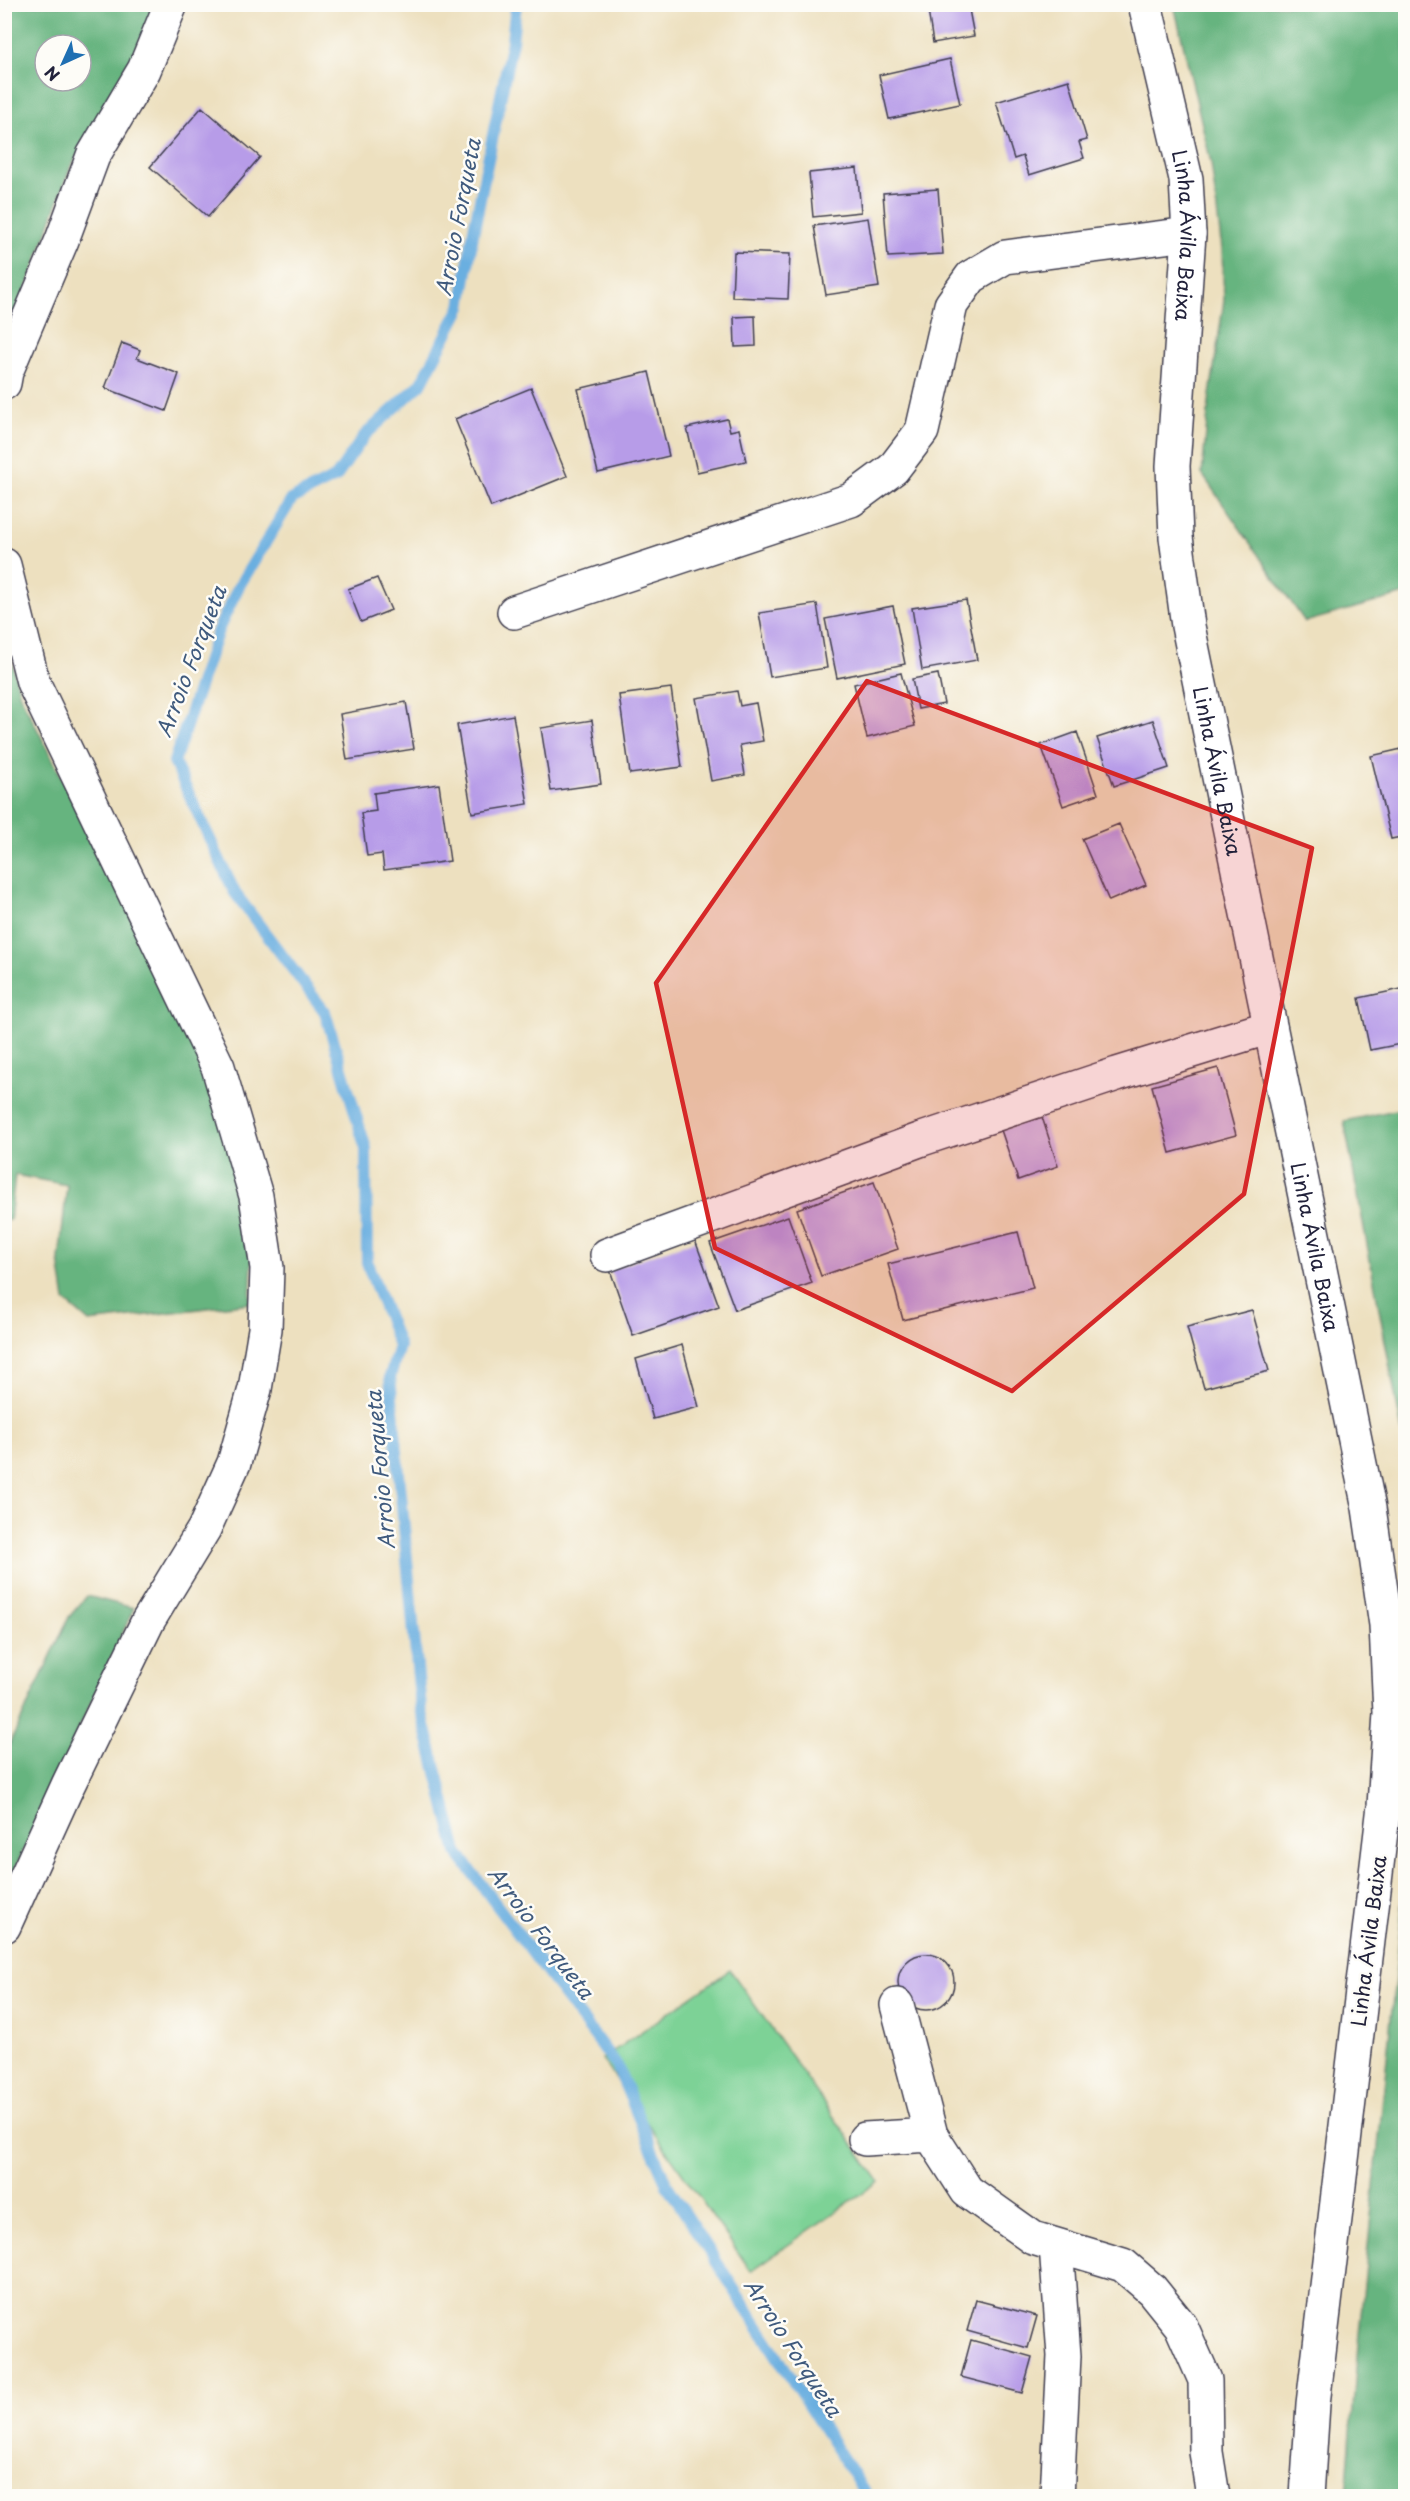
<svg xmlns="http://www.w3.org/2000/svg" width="1410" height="2501" font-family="'Playpen Sans',sans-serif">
<rect width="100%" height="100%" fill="#fdfcf7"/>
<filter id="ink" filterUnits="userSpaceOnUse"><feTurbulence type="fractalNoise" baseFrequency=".0167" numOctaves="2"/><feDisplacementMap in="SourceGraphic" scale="12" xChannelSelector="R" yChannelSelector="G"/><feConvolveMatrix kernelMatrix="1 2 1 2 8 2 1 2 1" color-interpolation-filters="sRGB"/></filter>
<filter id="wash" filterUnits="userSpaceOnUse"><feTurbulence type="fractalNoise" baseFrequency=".008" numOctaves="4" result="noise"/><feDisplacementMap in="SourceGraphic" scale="24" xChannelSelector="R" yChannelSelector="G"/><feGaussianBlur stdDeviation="1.35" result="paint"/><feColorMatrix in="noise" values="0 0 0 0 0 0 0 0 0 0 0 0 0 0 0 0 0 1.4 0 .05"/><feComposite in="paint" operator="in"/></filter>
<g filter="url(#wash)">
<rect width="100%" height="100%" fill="#ede0bf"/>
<!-- green -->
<path fill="#7dd296" stroke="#507a68" stroke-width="1.5" d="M 730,1970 L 879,2181 L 751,2271 L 602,2059 Z"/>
<!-- forest -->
<path fill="#66b47f" stroke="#446b5d" stroke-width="1.5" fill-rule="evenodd" d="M 5,5 L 154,5 L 132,62 L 70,168 L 19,310 L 5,339 ZM 45,45 L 81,45 L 81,81 L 45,81 Z
M 1174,5 L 1405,5 L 1405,594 L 1305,622 L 1202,474 L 1209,402 L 1224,300 L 1222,250 L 1211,163 Z
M 4,632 L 20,695 L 130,912 L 203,1066 L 242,1192 L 252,1260 L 250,1303 L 89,1322 L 65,1301 L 59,1260 L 67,1185 L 15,1175 L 10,1220 L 5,1221 Z
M 1405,1108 L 1406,1108 L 1405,1448 L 1344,1121 Z
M 87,1596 L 134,1608 L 5,1891 L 5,1754 L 69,1617 Z
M 1405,1880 L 1405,2496 L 1346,2496 L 1358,2344 Z"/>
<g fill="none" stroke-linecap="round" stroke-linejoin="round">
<!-- stream -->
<path stroke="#6aafe0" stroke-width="12" d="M 516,4 L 512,41 L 474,229 L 461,307 L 421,384 L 365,435 L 336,477 L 292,499 L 239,586 L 218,630 L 174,762 L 235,893 L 325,1012 L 366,1149 L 367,1263 L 399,1346 L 390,1377 L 421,1709 L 457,1852 L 617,2066 L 667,2185 L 867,2496"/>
</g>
<g id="blocks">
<!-- building -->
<path fill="#b79ce8" d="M 927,4 L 968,4 L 974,36 L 933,43 Z
M 950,59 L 960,104 L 889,119 L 879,75 Z
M 1069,80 L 1087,140 L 1079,142 L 1084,158 L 1029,175 L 1023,156 L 1014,159 L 996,102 Z
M 202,107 L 260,157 L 208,217 L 150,167 Z
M 857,168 L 861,212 L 813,217 L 809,173 Z
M 938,189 L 943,254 L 888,257 L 883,193 Z
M 868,218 L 879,287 L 826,295 L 814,226 Z
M 734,252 L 790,254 L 788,299 L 732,297 Z
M 755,316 L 756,346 L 735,347 L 734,317 Z
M 122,343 L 140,350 L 137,358 L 179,374 L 166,411 L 105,388 Z
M 649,372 L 669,456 L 598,473 L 578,389 Z
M 531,388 L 567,476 L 491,507 L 455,419 Z
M 727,419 L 730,431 L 739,429 L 746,461 L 697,472 L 687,428 Z
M 377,578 L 391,610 L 361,622 L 348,589 Z
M 966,600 L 977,660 L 922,670 L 912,608 Z
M 817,604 L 827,668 L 770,677 L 759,613 Z
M 893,606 L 905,664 L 837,678 L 825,619 Z
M 901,673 L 915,726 L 867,738 L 854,684 Z
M 938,674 L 944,704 L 918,709 L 912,679 Z
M 671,688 L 682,767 L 630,774 L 619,695 Z
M 737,691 L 740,706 L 756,703 L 763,741 L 740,745 L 745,775 L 711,781 L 696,698 Z
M 406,702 L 414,749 L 347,760 L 340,714 Z
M 513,715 L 528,804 L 472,813 L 457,725 Z
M 592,720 L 601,784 L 551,791 L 541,728 Z
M 1153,720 L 1169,768 L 1114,786 L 1097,738 Z
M 1077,732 L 1098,794 L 1063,806 L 1041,745 Z
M 1406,748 L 1406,836 L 1391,839 L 1371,756 Z
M 439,784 L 450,861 L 384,870 L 382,854 L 367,856 L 361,813 L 376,811 L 374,793 Z
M 1119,824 L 1146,885 L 1109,901 L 1082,839 Z
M 1406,988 L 1406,1043 L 1370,1050 L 1359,998 Z
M 1218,1068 L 1236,1135 L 1170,1153 L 1152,1086 Z
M 1042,1117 L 1058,1166 L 1018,1180 L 1001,1130 Z
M 874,1182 L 898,1249 L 821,1276 L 797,1209 Z
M 788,1216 L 812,1283 L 735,1310 L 710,1243 Z
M 1018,1232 L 1033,1288 L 903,1320 L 888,1264 Z
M 695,1240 L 719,1306 L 633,1336 L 610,1270 Z
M 1252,1310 L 1269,1371 L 1204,1388 L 1187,1327 Z
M 682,1345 L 699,1407 L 653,1419 L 636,1359 Z
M898 1982a28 28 0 1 1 56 0a28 28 0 1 1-56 0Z
M 976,2300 L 1037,2316 L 1028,2348 L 967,2331 Z
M 971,2340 L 1032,2357 L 1022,2393 L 961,2377 Z"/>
</g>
</g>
<g filter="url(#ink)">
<use href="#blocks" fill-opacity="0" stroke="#403e4f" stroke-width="1.5"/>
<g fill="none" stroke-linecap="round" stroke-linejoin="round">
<defs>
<path id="minor" d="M 4,383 L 6,372 L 62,240 L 93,156 L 144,70 L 171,4
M 4,565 L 33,682 L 218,1067 L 256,1196 L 267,1268 L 265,1329 L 255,1389 L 234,1463 L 204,1529 L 148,1621 L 68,1785 L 4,1926
M 514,612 L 851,500 L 893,469 L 922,431 L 951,305 L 971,277 L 1005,257 L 1189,234
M 607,1255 L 922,1139 L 1117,1074 L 1270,1027
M 897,2005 L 931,2135 L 967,2191 L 1033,2238 L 1123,2265 L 1152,2290 L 1181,2326 L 1205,2380 L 1206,2452 L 1213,2496
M 865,2139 L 931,2135
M 1056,2245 L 1064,2356 L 1057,2496"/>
<g id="tertiary">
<path id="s1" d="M 1145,4 L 1186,179 L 1189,234 L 1173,466 L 1176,537 L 1188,626 L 1369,1508 L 1386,1625 L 1390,1713 L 1384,1806 L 1313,2404 L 1307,2496"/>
</g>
</defs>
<!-- minor casing -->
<use href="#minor" stroke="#403e4f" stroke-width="36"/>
<!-- tertiary casing -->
<use href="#tertiary" stroke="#403e4f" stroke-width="36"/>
<!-- minor -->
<use href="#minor" stroke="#fff" stroke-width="33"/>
<!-- tertiary -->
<use href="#tertiary" stroke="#fff" stroke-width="33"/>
</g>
</g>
<!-- marked area -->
<path fill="#d62828" fill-opacity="0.2" stroke="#d62828" stroke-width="4.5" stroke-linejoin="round" d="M 867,681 L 1312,848 L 1244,1194 L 1012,1391 L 715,1248 L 656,983 Z"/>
<g text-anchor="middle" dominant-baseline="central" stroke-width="5" stroke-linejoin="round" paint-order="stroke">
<!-- street labels -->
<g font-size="20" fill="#22223b" stroke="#fdfcf7">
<text stroke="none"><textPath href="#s1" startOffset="236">Linha Ávila Baixa</textPath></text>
<text stroke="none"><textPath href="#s1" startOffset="776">Linha Ávila Baixa</textPath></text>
<text stroke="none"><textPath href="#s1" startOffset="1262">Linha Ávila Baixa</textPath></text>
<text transform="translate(1368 1941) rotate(-83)">Linha Ávila Baixa</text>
</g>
<!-- water labels -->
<g font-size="21" font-style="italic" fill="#3f5a7d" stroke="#fdfcf7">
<text transform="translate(457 217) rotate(-79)">Arroio Forqueta</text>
<text transform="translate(190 661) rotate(-69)">Arroio Forqueta</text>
<text transform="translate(379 1470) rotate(-95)">Arroio Forqueta</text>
<text transform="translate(542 1932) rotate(53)">Arroio Forqueta</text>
<text transform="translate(794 2347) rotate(57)">Arroio Forqueta</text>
</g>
</g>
<!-- margin -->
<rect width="1410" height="2501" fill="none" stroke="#fdfcf7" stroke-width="24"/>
<!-- north arrow -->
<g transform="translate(63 63) rotate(225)"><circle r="28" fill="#fdfcf7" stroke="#a5a5ac" stroke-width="1.5"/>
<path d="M0-4.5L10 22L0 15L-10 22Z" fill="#1f6fb2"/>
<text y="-9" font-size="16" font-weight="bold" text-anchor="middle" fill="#22223b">N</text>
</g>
</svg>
